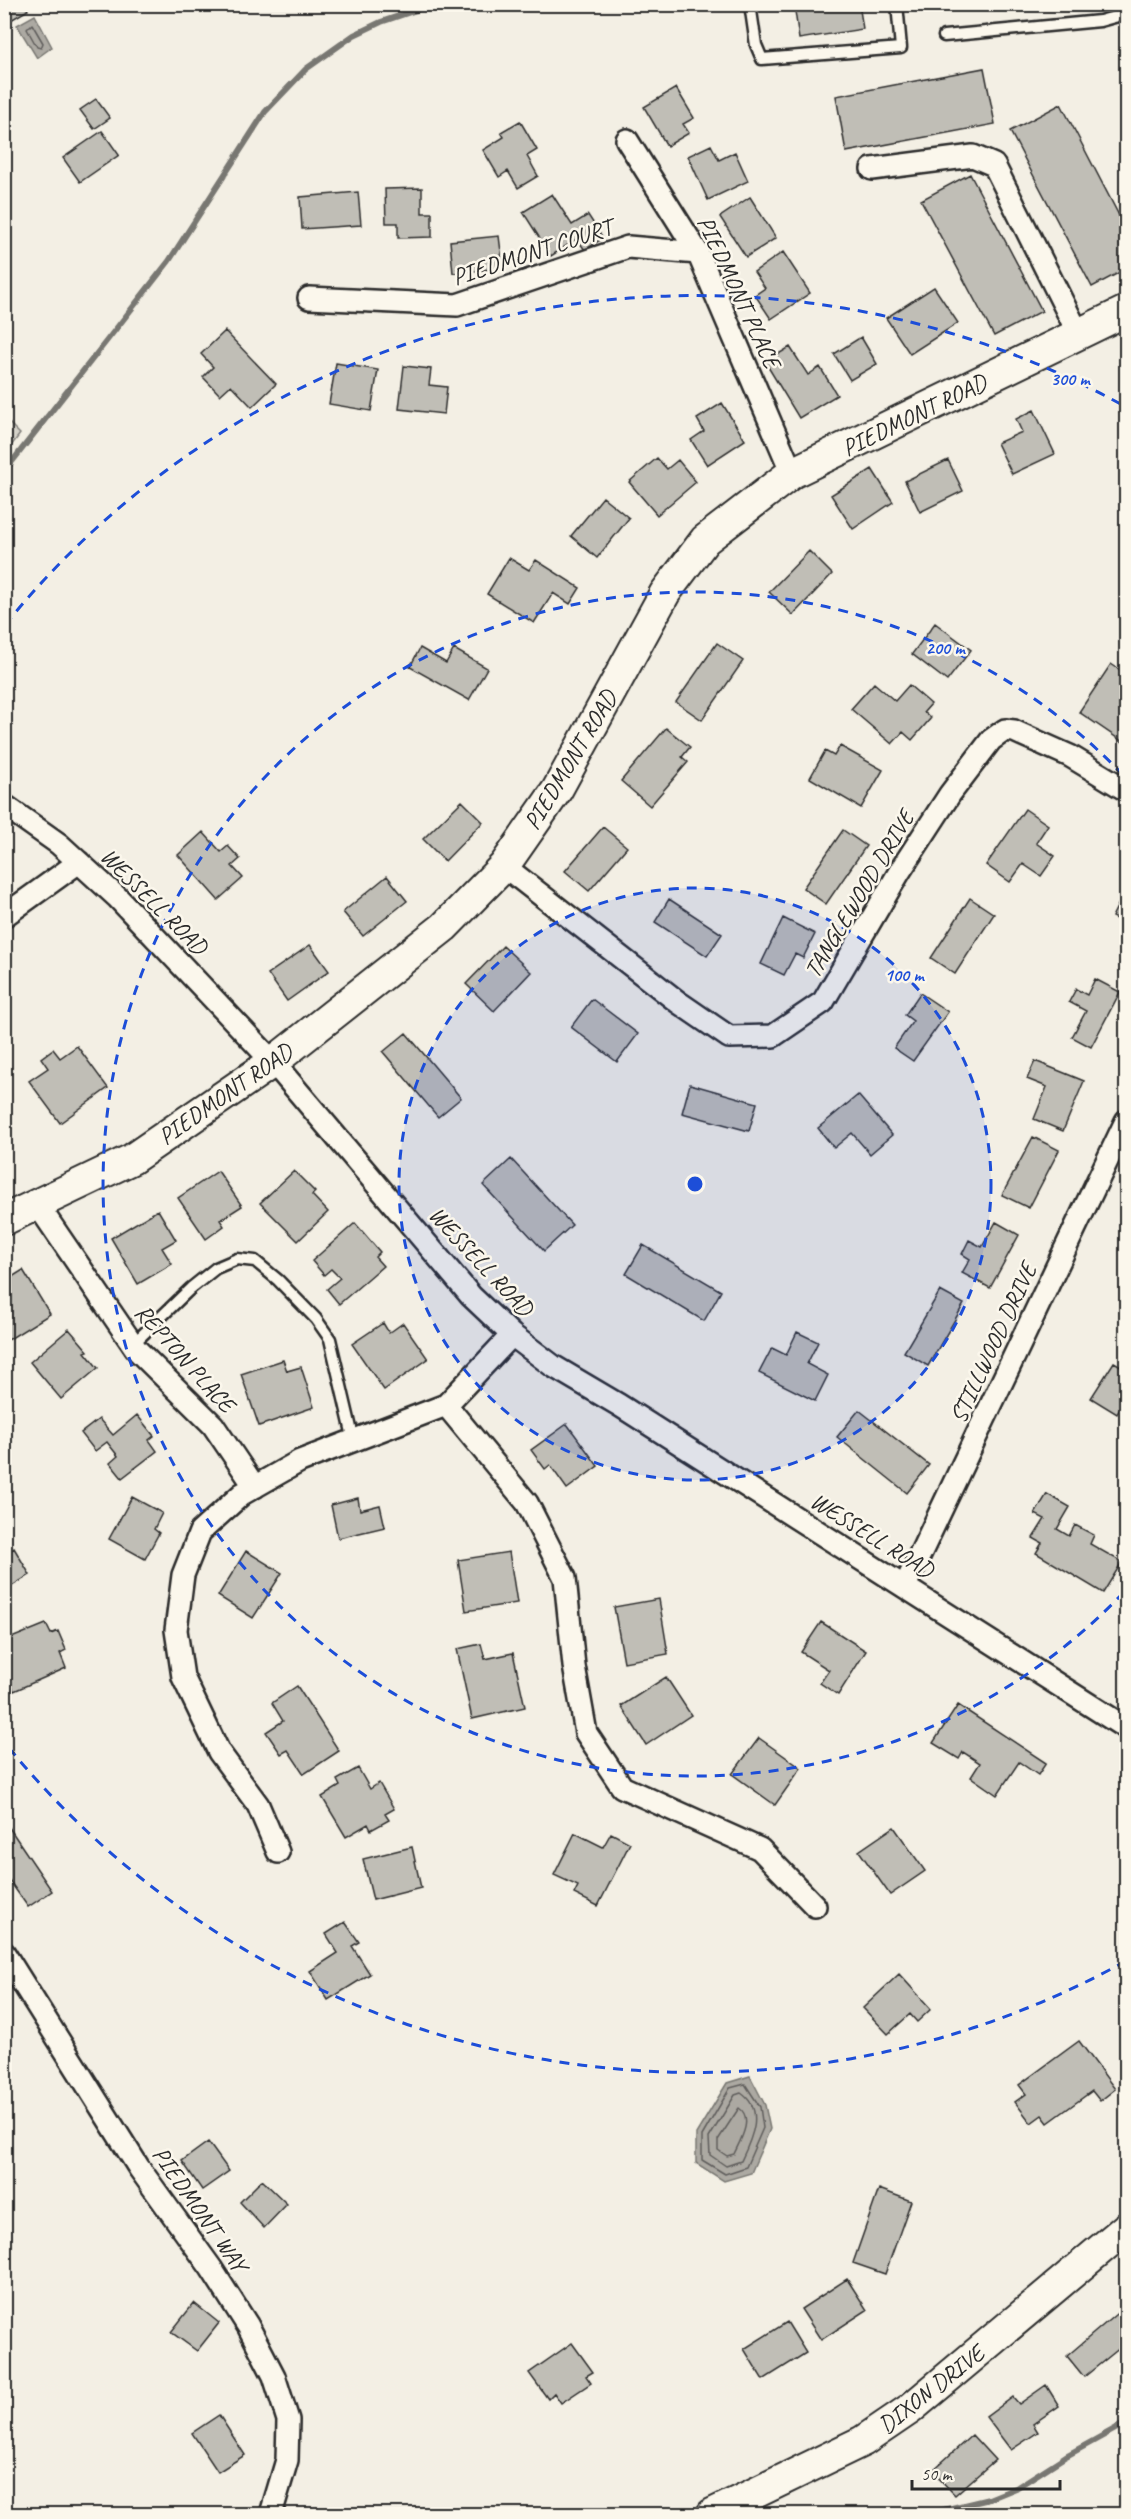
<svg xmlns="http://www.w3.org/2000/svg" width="1131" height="2519" font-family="Caveat,sans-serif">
<rect width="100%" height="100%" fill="#f3efe4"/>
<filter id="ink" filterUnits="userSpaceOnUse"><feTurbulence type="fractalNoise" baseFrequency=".0167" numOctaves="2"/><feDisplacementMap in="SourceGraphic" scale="12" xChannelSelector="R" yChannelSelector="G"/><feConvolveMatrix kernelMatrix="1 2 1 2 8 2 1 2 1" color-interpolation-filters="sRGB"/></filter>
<g filter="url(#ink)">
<!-- green -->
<path fill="#d5d2c9" stroke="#807e7a" stroke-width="1.5" d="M 5,419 L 20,434 L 5,454 L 4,454 Z"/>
<!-- water -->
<path fill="#aca9a2" stroke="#787772" stroke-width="1.5" d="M 35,15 L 52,47 L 37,58 L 17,25 Z
M 750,2076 L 765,2105 L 770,2129 L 751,2173 L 724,2181 L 696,2163 L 696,2134 L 727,2083 Z"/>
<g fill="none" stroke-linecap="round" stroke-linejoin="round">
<!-- shore -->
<path stroke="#5f5d5b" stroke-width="1.5" d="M 32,24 L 43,43 L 41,48 L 37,47 L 27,29 Z
M 745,2084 L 760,2107 L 763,2128 L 746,2167 L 725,2174 L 702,2160 L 702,2136 L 730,2088 Z
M 741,2093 C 766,2110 751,2140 741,2161 L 726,2166 L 710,2155 L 709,2138 L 735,2095 Z
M 739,2108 C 754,2118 740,2141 734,2154 L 727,2156 L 718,2150 L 718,2140 Z"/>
<!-- stream -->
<path stroke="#787772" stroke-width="6" d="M 4,472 L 169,261 L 265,112 L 306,69 L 354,35 L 381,22 L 434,4
M 900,2514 L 931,2513 L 989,2499 L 1016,2488 L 1066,2456 L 1126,2423"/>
</g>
<!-- building -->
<path fill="#c0beb6" stroke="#2b2b2b" stroke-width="1.5" d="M 4,4 L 24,4 L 28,10 L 11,20 L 4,9 Z
M 794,4 L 859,4 L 863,29 L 799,39 Z
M 984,68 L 995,124 L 846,152 L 836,96 Z
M 676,88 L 694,118 L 683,124 L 689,133 L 667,146 L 644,107 Z
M 96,99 L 110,118 L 94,129 L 80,110 Z
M 1061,104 L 1126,229 L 1126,269 L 1092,287 L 1010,131 Z
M 520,121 L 537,150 L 527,156 L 538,176 L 518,188 L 508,171 L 499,177 L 483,150 L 504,137 L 501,132 Z
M 102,131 L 119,155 L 80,182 L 63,158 Z
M 711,145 L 719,160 L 735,152 L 748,181 L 708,200 L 688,156 Z
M 970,174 L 1042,311 L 994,336 L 921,200 Z
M 422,188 L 422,213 L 432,213 L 432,237 L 398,238 L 398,223 L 386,223 L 385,189 Z
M 358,192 L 361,225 L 302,229 L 300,197 Z
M 552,194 L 572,225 L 588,215 L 603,238 L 585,250 L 577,239 L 551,256 L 523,212 Z
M 750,197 L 776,238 L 746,257 L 720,217 Z
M 499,236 L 503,268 L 453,273 L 450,241 Z
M 783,252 L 810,293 L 771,319 L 755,295 L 765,288 L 754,272 Z
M 934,287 L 958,323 L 910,354 L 886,318 Z
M 225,331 L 276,384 L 252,407 L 231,385 L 220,395 L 203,377 L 213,367 L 201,354 Z
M 861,337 L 877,364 L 850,380 L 834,354 Z
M 790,347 L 808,375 L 820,367 L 837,395 L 799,418 L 765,362 Z
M 336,363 L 378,370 L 371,411 L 329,404 Z
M 404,366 L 431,369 L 429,385 L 447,387 L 444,414 L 399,409 Z
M 722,403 L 745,440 L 707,465 L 691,440 L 704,431 L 697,419 Z
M 1034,410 L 1055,454 L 1012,474 L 997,443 L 1022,432 L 1016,419 Z
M 657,458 L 667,469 L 678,460 L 696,482 L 657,515 L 629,482 Z
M 948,460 L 963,491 L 920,512 L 905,481 Z
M 872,469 L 893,502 L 853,529 L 831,495 Z
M 603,497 L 629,518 L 597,558 L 571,536 Z
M 809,551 L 832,574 L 793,615 L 769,592 Z
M 509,558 L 529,570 L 536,560 L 580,588 L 570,604 L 553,593 L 534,623 L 487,594 Z
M 935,623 L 971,650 L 947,681 L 912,654 Z
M 717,643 L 743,661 L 702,720 L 676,702 Z
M 420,648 L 446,663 L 454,649 L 487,668 L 469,700 L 410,667 Z
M 1111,664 L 1126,674 L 1122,685 L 1126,688 L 1126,744 L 1079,712 Z
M 874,683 L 895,701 L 909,685 L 931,704 L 924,712 L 931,718 L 912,740 L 903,732 L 892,744 L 851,709 Z
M 666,728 L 690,747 L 682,757 L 688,762 L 650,806 L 621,781 Z
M 840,746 L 883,770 L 861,808 L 810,778 L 825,751 L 834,756 Z
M 462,801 L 483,822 L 445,861 L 423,839 Z
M 1025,809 L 1048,825 L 1036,843 L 1055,856 L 1041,876 L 1023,864 L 1010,882 L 986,865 Z
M 603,827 L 627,847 L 589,891 L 565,871 Z
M 843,830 L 866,846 L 826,904 L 803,888 Z
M 203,832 L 221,852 L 228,846 L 240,859 L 232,866 L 243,878 L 218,900 L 178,855 Z
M 387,876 L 407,901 L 363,936 L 343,912 Z
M 1126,889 L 1126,924 L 1112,917 Z
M 970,898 L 994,914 L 955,974 L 931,958 Z
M 669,899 L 722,934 L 707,956 L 655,922 Z
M 783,918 L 815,934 L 803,958 L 795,954 L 784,975 L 761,964 Z
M 310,945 L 329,971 L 287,1001 L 268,974 Z
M 503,946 L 531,972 L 494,1011 L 466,984 Z
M 1095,979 L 1120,992 L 1091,1047 L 1072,1037 L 1086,1011 L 1069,1002 L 1076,989 L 1087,995 Z
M 920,993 L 948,1012 L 913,1061 L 894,1048 L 913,1021 L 905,1015 Z
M 592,999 L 638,1034 L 617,1062 L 571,1027 Z
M 406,1033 L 461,1098 L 438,1117 L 383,1052 Z
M 77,1046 L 108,1088 L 60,1123 L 29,1081 L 48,1068 L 41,1058 L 53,1049 L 60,1058 Z
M 1035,1061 L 1084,1081 L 1063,1131 L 1034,1119 L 1047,1087 L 1027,1079 Z
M 690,1084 L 757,1103 L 749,1131 L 682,1113 Z
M 858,1095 L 892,1135 L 870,1154 L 852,1133 L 834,1148 L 818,1128 Z
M 1033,1137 L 1059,1150 L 1029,1208 L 1002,1195 Z
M 511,1159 L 572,1225 L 544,1251 L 483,1185 Z
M 218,1171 L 242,1206 L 220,1220 L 224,1226 L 206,1239 L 178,1198 Z
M 294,1171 L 315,1192 L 312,1195 L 328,1212 L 298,1241 L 260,1203 Z
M 158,1210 L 176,1240 L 162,1248 L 172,1264 L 138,1284 L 111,1238 Z
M 996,1222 L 1019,1235 L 990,1288 L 962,1273 L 970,1259 L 962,1254 L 969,1240 L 982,1247 Z
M 355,1223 L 380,1252 L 375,1257 L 383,1266 L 339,1304 L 327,1289 L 340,1278 L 331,1269 L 324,1275 L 312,1261 Z
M 643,1245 L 721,1291 L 704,1321 L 626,1274 Z
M 23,1270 L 50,1314 L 8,1340 L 4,1334 L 4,1282 Z
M 940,1291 L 964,1304 L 928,1366 L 904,1352 Z
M 383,1323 L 389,1333 L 403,1323 L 428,1359 L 384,1390 L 352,1344 Z
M 69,1329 L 88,1351 L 85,1352 L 98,1368 L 61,1399 L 30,1362 Z
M 797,1332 L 818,1342 L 807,1364 L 828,1375 L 815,1401 L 759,1373 L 772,1348 L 786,1355 Z
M 283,1360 L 287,1371 L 301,1367 L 314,1407 L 259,1426 L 241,1374 Z
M 1114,1362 L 1126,1369 L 1126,1398 L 1117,1414 L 1091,1398 Z
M 859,1410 L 929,1465 L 907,1493 L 837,1437 Z
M 137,1415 L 154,1436 L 149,1440 L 157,1451 L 122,1478 L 110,1463 L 118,1456 L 107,1442 L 95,1451 L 81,1433 L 99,1419 L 113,1435 Z
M 567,1424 L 598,1466 L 567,1489 L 550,1465 L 545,1469 L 531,1450 Z
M 1047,1494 L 1070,1507 L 1057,1529 L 1069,1536 L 1075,1525 L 1094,1535 L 1090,1544 L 1122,1562 L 1103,1593 L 1036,1553 L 1042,1543 L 1033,1538 L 1045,1519 L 1035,1514 Z
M 132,1497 L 162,1513 L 154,1529 L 159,1533 L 145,1559 L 109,1539 Z
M 358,1498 L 360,1510 L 380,1505 L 385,1527 L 338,1538 L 331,1505 Z
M 14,1548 L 30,1575 L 4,1591 L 4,1555 Z
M 246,1551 L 282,1573 L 253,1618 L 218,1596 Z
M 509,1552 L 517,1603 L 466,1611 L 458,1560 Z
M 659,1599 L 668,1654 L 624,1662 L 614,1607 Z
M 821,1622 L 866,1651 L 838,1695 L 820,1683 L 829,1670 L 801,1652 Z
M 46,1624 L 51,1634 L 58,1631 L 66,1650 L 60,1653 L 66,1668 L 14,1691 L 4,1668 L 4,1641 Z
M 481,1644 L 485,1659 L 513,1653 L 525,1707 L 472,1719 L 457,1649 Z
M 666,1677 L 691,1715 L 646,1745 L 621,1706 Z
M 297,1686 L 339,1751 L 304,1774 L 288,1750 L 281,1754 L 266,1732 L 283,1721 L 272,1703 Z
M 958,1705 L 1046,1763 L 1038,1775 L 1019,1762 L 997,1795 L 971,1777 L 980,1763 L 963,1752 L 959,1759 L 933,1743 Z
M 759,1738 L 801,1768 L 775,1805 L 732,1774 Z
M 358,1768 L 370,1789 L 379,1783 L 394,1809 L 385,1814 L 389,1820 L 371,1830 L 368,1824 L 346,1837 L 322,1797 L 340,1786 L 337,1780 Z
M 4,1820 L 52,1891 L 28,1907 L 4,1873 Z
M 894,1827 L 925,1871 L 890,1895 L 859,1851 Z
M 575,1833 L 603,1847 L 611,1833 L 630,1843 L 598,1906 L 574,1894 L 578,1886 L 554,1875 Z
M 412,1847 L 421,1888 L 373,1900 L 363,1859 Z
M 345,1922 L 359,1942 L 352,1946 L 370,1974 L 328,2000 L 310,1971 L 338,1953 L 326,1934 Z
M 899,1974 L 931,2009 L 917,2022 L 910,2014 L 888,2034 L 863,2008 Z
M 1079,2041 L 1115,2089 L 1100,2101 L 1092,2091 L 1048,2123 L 1042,2115 L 1031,2123 L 1015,2102 L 1026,2094 L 1019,2085 Z
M 208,2142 L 229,2171 L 202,2190 L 182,2161 Z
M 262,2180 L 287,2204 L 264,2228 L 240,2202 Z
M 879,2189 L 911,2201 L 885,2274 L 853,2263 Z
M 847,2279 L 867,2310 L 821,2340 L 801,2309 Z
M 194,2303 L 219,2323 L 197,2351 L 171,2332 Z
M 1122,2309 L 1126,2315 L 1126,2343 L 1084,2377 L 1067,2356 Z
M 787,2322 L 806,2353 L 763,2380 L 744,2349 Z
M 572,2343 L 593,2372 L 586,2376 L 591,2383 L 561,2403 L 554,2393 L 548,2399 L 529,2373 Z
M 1046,2385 L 1059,2406 L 1033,2424 L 1038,2432 L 1011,2450 L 986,2417 L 1013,2397 L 1019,2404 Z
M 219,2415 L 245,2455 L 218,2472 L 192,2433 Z
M 972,2435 L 995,2460 L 955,2495 L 932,2471 Z"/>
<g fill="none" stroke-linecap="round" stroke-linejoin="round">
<defs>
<path id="lane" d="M 750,4 L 756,45 L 762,59 L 901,48 L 897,4
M 944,36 L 1100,21 L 1118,16 L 1124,4
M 133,1344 L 191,1288 L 216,1268 L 237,1259 L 255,1261 L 278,1280 L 316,1319 L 330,1339 L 354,1441"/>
<path id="street" d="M 627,140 L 698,253 L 792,473
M 872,169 L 973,156 L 994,165 L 1079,335
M 309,298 L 457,305 L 628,247 L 698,253
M 4,805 L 59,844 L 118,898 L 273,1062 L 471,1296 L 512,1335 L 553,1366 L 619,1405 L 1126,1728
M 504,866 L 678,1002 L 729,1037 L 773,1036 L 823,1002 L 900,871 L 950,794 L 991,740 L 1005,730 L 1014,731 L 1070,756 L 1126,790
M 4,916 L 79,862
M 37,1204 L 136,1349 L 213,1425 L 255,1487
M 446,1405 L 527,1503 L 565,1578 L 574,1666 L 586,1733 L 622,1787 L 760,1849 L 815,1906
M 905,1586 L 1126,1121
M 278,1852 L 258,1805 L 219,1752 L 183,1677 L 176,1630 L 183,1575 L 200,1532 L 242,1494 L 300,1461 L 446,1405 L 512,1335
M 4,1953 L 139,2168 L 211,2268 L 248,2326 L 274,2376 L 288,2420 L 287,2460 L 271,2514"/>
<path id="secondary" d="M 4,1220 L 132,1159 L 273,1062 L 444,927 L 504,866 L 557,790 L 665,593 L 705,540 L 792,473 L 1126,311
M 712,2514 L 863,2441 L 910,2409 L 1126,2228"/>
</defs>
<!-- lane casing -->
<use href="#lane" stroke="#2b2b2b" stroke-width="15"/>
<!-- street casing -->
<use href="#street" stroke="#2b2b2b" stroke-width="26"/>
<!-- secondary casing -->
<use href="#secondary" stroke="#2b2b2b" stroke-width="34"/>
<!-- lane -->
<use href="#lane" stroke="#fbf7ec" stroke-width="10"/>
<!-- street -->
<use href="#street" stroke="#fbf7ec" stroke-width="21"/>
<!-- secondary -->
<use href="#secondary" stroke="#fbf7ec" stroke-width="30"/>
</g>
</g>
<!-- distance rings -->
<circle cx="695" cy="1184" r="296" fill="#1d4ed8" fill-opacity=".12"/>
<g fill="none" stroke="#1d4ed8" stroke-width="3" stroke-dasharray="10 8">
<circle cx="695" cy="1184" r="296"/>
<path d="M1124 1592A592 592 0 1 1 1124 776"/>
<path d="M1126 1961A888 888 0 0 1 5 1743M5 625A888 888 0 0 1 1126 407"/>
</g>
<g text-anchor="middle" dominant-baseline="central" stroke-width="5" stroke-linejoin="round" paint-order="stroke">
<!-- street labels -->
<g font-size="24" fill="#2b2b2b" stroke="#fbf7ec">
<text transform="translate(532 252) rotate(-18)">PIEDMONT COURT</text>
<text transform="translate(739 292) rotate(65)">PIEDMONT PLACE</text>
<text transform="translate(914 415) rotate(-26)">PIEDMONT ROAD</text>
<text transform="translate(570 760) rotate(-59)">PIEDMONT ROAD</text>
<text transform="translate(859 894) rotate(-59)">TANGLEWOOD DRIVE</text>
<text transform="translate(154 901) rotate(45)">WESSELL ROAD</text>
<text transform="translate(225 1094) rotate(-35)">PIEDMONT ROAD</text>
<text transform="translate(481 1261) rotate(47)">WESSELL ROAD</text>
<text transform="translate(993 1343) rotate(-65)">STILLWOOD DRIVE</text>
<text transform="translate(185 1358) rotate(48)">REPTON PLACE</text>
<text transform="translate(872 1535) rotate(32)">WESSELL ROAD</text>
<text transform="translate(200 2209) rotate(55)">PIEDMONT WAY</text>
<text transform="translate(931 2389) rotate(-38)">DIXON DRIVE</text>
</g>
</g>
<circle cx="695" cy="1184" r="9" fill="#1d4ed8" stroke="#fbf7ec" stroke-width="3"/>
<g font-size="18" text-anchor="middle" font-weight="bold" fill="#1d4ed8" stroke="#fbf7ec" stroke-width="5" stroke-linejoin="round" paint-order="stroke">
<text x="1070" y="385">300 m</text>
<text x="945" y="654">200 m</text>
<text x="904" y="981">100 m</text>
</g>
<!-- margin -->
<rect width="1131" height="2519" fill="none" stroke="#fbf7ec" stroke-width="24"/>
<rect x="12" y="12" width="1107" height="2495" fill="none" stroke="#2b2b2b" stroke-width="2" filter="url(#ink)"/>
<!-- scale -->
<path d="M912 2480v9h148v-9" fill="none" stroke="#2b2b2b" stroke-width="3"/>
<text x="921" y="2480" font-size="18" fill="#2b2b2b" stroke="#fbf7ec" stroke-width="4.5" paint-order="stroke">50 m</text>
</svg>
